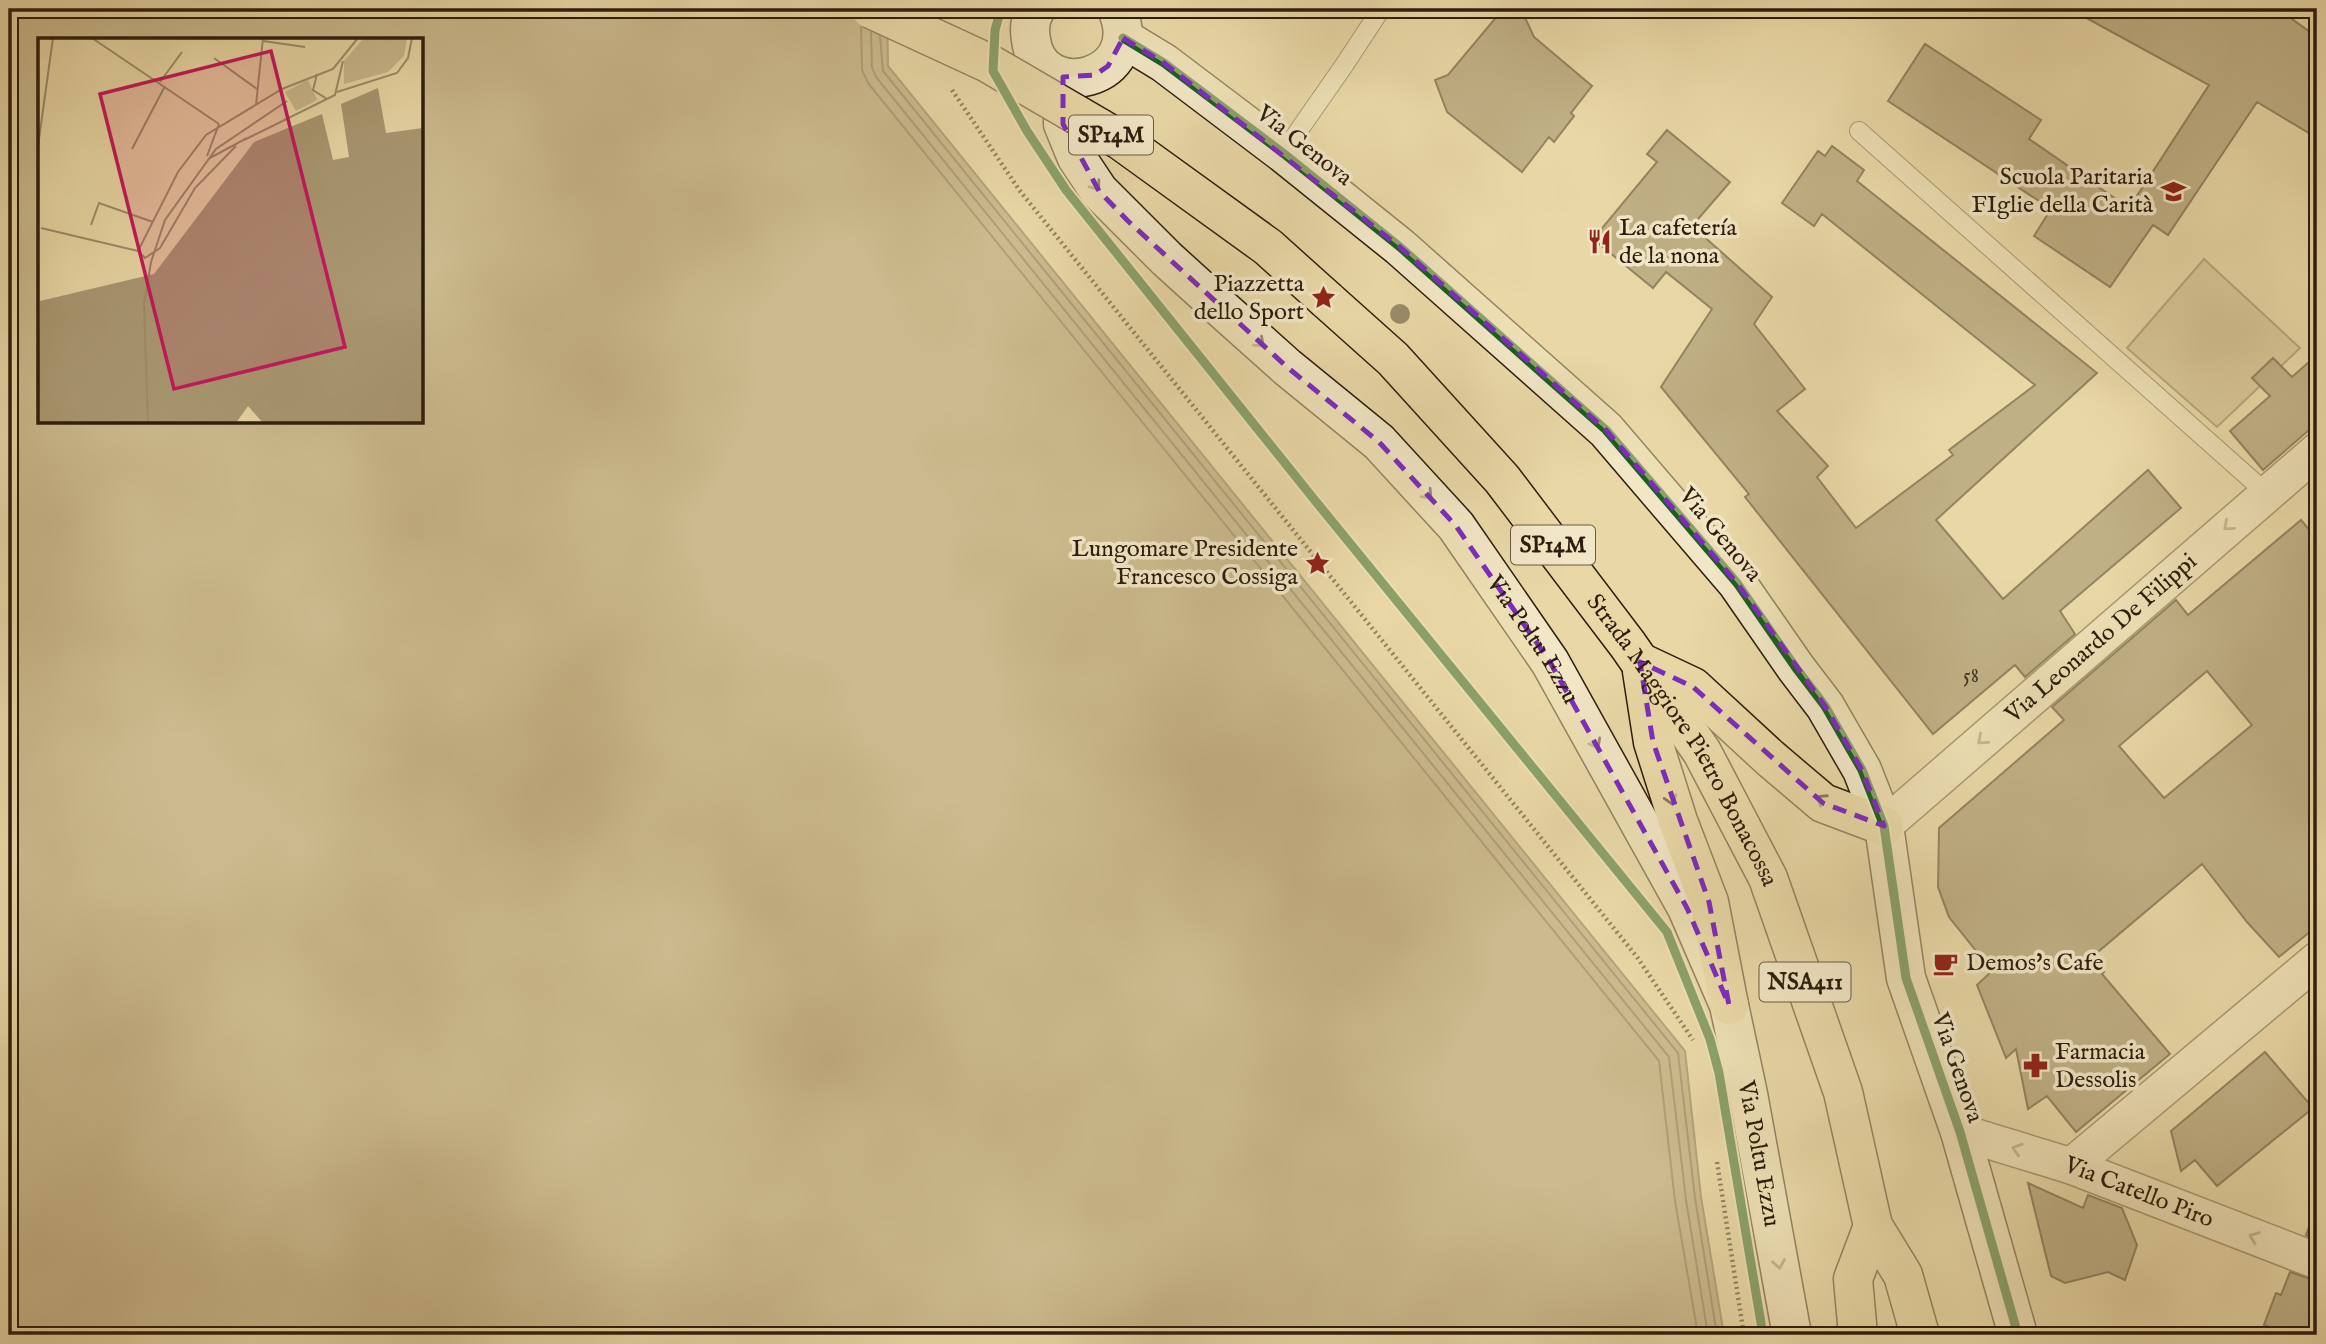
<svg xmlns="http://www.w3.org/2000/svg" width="2326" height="1344" font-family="'IM FELL English',serif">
<rect width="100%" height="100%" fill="#e9d8a6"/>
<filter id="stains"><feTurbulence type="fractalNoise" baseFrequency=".00286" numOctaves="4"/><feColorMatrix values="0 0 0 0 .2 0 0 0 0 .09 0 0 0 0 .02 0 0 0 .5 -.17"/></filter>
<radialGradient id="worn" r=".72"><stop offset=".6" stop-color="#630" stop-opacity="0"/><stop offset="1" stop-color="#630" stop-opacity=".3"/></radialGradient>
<!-- green -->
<path fill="#c9b88c" stroke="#7b6a4c" stroke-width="2" d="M 2204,259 L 2300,348 L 2217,427 L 2127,348 Z"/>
<!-- water -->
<path fill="#a99872" stroke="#77674a" stroke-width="2" fill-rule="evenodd" d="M 9,9 L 887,9 L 888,66 L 1685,1051 L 1701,1197 L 1724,1335 L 9,1335 ZM 40,40 L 422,40 L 422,422 L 40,422 Z"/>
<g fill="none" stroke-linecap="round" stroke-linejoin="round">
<!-- shore -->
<path stroke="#6b5a40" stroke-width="2" d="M 861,27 L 862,70 L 868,83 L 1659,1061 L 1675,1201 L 1698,1335
M 871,32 L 872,67 L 876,77 L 1669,1057 L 1686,1200 L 1708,1335
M 880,36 L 883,71 L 1678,1053 L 1695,1198 L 1717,1335"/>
</g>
<!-- building -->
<path fill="#8f7e5d" stroke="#2d1d0d" stroke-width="2" fill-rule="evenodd" d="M 1508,9 L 1521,9 L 1534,37 L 1592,86 L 1571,113 L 1574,116 L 1554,142 L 1549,137 L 1522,172 L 1447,112 L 1435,80 L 1448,75 L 1498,15 Z
M 2070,9 L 2278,9 L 2317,37 L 2317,138 L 2257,102 L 2168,235 L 2153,225 L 2110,287 L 2034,236 L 2051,209 L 1888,101 L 1925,44 L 2041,120 L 2029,139 L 2129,208 L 2209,85 Z
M 1667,130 L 1730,182 L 1692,226 L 1772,297 L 1754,324 L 1805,389 L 1777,411 L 1828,466 L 1817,477 L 1856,528 L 1953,455 L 1949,450 L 2035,385 L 1822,214 L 1814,226 L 1782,203 L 1818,151 L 1825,156 L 1832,146 L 1864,170 L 1857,181 L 2097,373 L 1936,520 L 2003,599 L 2148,470 L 2181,508 L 2060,611 L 2075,634 L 2025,677 L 2015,665 L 1933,734 L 1745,497 L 1749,494 L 1661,387 L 1712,309 L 1666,272 L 1653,288 L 1593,239 L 1657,162 L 1647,154 Z
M 2317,355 L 2317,423 L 2263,470 L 2230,431 L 2270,396 L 2252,378 L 2273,358 L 2292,377 Z
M 2301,520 L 2317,539 L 2317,926 L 2279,957 L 2247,922 L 2202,864 L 2092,957 L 2104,972 L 2102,974 L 2170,1054 L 2076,1132 L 2047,1096 L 2028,1109 L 2016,1049 L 2006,1058 L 1977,985 L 1992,971 L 1949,917 L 1938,887 L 1939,828 L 2064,720 L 2052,707 L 2176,600 L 2188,615 ZM 2207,671 L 2252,725 L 2164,798 L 2119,746 Z
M 2265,1052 L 2313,1108 L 2217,1186 L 2195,1160 L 2181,1171 L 2171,1131 Z
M 2028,1183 L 2083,1208 L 2088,1195 L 2122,1208 L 2137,1245 L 2125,1280 L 2108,1272 L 2065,1283 L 2051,1276 Z
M 2316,1209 L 2317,1209 L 2317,1240 L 2306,1235 Z
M 2290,1272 L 2317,1281 L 2317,1335 L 2293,1335 L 2264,1325 L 2276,1293 L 2281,1295 Z"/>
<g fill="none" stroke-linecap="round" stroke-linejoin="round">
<defs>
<path id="lane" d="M 1859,131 L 2254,482 L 2264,495
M 1283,153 L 1345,64 L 1381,9"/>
<g id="street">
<path id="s1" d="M 1884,826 L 2317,451"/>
<path id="s2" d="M 1960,1132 L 2071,1166 L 2317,1261"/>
<path d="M 2071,1166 L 2317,960"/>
</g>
<g id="secondary">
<path d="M 1036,9 C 1030,18 1029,29 1031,40 C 1040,106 1148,80 1117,9"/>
<path d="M 1123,38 L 1164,63 L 1283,153 L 1400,247 L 1606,430 L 1737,583 L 1796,668 L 1825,706 L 1862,770 L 1884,826 L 1906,978 L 1960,1132 L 2018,1335"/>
<path id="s3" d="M 1063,77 L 1063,124 L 1077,158 L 1099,191 L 1167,259 L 1221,308 L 1287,367 L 1379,442 L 1456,526 L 1550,662 L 1687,908 L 1729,1005 L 1748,1094 L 1792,1335"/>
</g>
<g id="primary">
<path id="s4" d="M 1327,300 L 1393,359 L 1502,479 L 1628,645 L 1702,752 L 1768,878 L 1843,1092 L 1873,1226 L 1903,1275 L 1920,1335"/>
<path d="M 1642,663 L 1693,687 L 1770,758 L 1823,803 L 1884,826"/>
<path d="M 1642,671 L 1653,742 L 1678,821 L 1709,902 L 1729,1005"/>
<path d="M 1858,1335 L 1853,1279 L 1873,1226"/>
</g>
</defs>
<!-- lane casing -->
<use href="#lane" stroke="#5c4c33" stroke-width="20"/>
<!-- street casing -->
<use href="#street" stroke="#5c4c33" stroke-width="38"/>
<!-- secondary casing -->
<use href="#secondary" stroke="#2d1d0d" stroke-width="41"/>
<!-- primary casing -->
<use href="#primary" stroke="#2d1d0d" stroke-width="41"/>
<!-- path -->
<path stroke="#2d1d0d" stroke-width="4.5" stroke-dasharray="2 3.5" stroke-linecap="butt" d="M 952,90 L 1020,191 L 1637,957 L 1693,1040
M 1717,1162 L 1744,1335"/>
<!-- lane -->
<use href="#lane" stroke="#f1e6c5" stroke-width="18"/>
<!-- street -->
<use href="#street" stroke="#f1e6c5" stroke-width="35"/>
<!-- secondary -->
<use href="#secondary" stroke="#f1e6c5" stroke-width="38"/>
<!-- primary -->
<use href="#primary" stroke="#e9d8a6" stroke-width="38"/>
<defs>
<path id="primary-bridge" d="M 871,9 L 988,63 L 1120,140 L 1268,247 L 1327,300"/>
</defs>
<!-- primary-bridge casing -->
<use href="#primary-bridge" stroke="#2d1d0d" stroke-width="41" stroke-linecap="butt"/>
<!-- primary-bridge -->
<use href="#primary-bridge" stroke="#e9d8a6" stroke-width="38"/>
<defs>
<path id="cycleway" d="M 1001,9 L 995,30 L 993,71 L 1027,131 L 1066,190 L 1313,498 L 1667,932 L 1710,1039 L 1719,1073 L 1763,1335
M 1123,38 L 1164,63 L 1283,153 L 1400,247 L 1606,430 L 1737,583 L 1796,668 L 1825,706 L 1862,770 L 1884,826 L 1906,978 L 1960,1132 L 2018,1335"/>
</defs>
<!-- cycleway casing -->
<use href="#cycleway" stroke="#f1e6c5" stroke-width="13"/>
<!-- cycleway -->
<use href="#cycleway" stroke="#1b5e20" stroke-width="9"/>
</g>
<!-- trees -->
<circle fill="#9b8b67" cx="1400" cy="314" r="10"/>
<!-- one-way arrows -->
<defs><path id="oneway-chevron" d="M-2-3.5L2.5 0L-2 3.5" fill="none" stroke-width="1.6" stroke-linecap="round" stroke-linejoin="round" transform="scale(1.75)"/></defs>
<g stroke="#998c72">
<use href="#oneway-chevron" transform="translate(1096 186) rotate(54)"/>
<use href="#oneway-chevron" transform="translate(1260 343) rotate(42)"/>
<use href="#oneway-chevron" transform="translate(1428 495) rotate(47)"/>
<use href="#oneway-chevron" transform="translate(2228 526) rotate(139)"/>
<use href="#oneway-chevron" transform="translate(1982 740) rotate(139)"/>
<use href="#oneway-chevron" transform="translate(1596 744) rotate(61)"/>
<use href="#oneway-chevron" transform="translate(2017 1149) rotate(-163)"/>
<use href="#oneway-chevron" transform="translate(2254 1237) rotate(-159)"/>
<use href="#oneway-chevron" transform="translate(1779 1264) rotate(80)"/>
</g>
<g stroke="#8b7a5a">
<use href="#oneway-chevron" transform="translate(1821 799) rotate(-147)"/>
<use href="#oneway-chevron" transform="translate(1671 800) rotate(73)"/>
</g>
<!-- marked area -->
<path d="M0 0H2326V1344H0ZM 1123,38 L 1164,63 L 1400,247 L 1606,430 L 1737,583 L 1825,706 L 1862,770 L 1884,826 L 1823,803 L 1693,687 L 1640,662 L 1653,742 L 1709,902 L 1729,1005 L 1687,908 L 1550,662 L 1456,526 L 1379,442 L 1287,367 L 1128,221 L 1099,191 L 1063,124 L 1063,77 L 1095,75 L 1108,66 Z" fill="#e9d8a6" fill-opacity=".55" fill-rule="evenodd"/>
<path fill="none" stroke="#7b2cbf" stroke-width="5" stroke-dasharray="14 9" stroke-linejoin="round" d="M 1123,38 L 1164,63 L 1400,247 L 1606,430 L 1737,583 L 1825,706 L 1862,770 L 1884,826 L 1823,803 L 1693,687 L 1640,662 L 1653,742 L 1709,902 L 1729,1005 L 1687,908 L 1550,662 L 1456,526 L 1379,442 L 1287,367 L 1128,221 L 1099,191 L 1063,124 L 1063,77 L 1095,75 L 1108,66 Z"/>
<!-- icons -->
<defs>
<symbol id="school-bare" viewBox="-9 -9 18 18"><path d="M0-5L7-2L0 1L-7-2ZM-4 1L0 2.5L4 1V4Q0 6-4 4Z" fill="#8f2418" stroke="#f1e6c5" stroke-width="2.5" paint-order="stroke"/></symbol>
<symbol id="restaurant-bare" viewBox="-9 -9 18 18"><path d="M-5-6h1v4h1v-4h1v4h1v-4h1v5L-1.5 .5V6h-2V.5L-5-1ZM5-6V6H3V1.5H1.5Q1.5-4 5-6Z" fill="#8f2418" stroke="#f1e6c5" stroke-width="2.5" paint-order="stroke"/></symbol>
<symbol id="sight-bare" viewBox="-9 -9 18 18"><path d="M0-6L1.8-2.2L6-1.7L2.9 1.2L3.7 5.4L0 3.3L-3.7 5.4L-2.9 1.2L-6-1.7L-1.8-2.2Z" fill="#8f2418" stroke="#f1e6c5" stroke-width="2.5" paint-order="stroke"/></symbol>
<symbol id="cafe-bare" viewBox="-9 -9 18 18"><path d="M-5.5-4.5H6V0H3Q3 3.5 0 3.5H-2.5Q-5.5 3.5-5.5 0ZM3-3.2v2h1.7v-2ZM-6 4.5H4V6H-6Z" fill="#8f2418" stroke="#f1e6c5" stroke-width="2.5" paint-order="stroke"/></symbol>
<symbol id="pharmacy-bare" viewBox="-9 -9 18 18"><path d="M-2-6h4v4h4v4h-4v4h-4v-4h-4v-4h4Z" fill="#8f2418" stroke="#f1e6c5" stroke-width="2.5" paint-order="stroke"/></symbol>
</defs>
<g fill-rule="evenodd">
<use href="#school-bare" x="2156" y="174" width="35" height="35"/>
<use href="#restaurant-bare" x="1582" y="224" width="35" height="35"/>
<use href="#sight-bare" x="1306" y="280" width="35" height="35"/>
<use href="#sight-bare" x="1300" y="546" width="35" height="35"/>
<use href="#cafe-bare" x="1928" y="946" width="35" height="35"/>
<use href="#pharmacy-bare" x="2018" y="1048" width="35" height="35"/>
</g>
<g text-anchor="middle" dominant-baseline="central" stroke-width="7" stroke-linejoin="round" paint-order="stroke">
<!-- number labels -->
<g font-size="21" fill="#463521">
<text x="1971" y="676">58</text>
</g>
<!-- shield labels -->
<g fill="#f1e6c5" stroke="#685944" stroke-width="2">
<rect x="1069" y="115.5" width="84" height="39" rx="5"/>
<rect x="1511" y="525.5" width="84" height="39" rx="5"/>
<rect x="1759.5" y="962.5" width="91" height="39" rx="5"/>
</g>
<g font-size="23" font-weight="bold" fill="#2d1d0d">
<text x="1111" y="135">SP14M</text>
<text x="1553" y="545">SP14M</text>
<text x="1805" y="982">NSA411</text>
</g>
<!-- street labels -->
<g font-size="24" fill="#2d1d0d" stroke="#f1e6c5">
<text transform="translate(1304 146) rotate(38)">Via Genova</text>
<text transform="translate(1720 535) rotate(50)">Via Genova</text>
<text stroke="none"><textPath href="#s1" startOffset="287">Via Leonardo De Filippi</textPath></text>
<text stroke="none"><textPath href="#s3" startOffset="751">Via Poltu Ezzu</textPath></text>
<text stroke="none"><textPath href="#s4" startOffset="569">Strada Maggiore Pietro Bonacossa</textPath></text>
<text transform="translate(1957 1068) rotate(71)">Via Genova</text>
<text stroke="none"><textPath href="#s3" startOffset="1318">Via Poltu Ezzu</textPath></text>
<text stroke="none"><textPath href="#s2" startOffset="189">Via Catello Piro</textPath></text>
</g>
<!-- poi labels -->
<g font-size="24" fill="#2d1d0d" stroke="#f1e6c5" text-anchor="end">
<text x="2153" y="177">Scuola Paritaria<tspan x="2153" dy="28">FIglie della Carità</tspan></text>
<text x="1619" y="228" text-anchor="start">La cafetería<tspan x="1619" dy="28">de la nona</tspan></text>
<text x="1304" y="284">Piazzetta<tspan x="1304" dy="28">dello Sport</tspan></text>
<text x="1298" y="549">Lungomare Presidente<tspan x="1298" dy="28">Francesco Cossiga</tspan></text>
<text x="1966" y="963" text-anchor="start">Demos's Cafe</text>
<text x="2055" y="1052" text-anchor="start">Farmacia<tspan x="2055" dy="28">Dessolis</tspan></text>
</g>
</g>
<!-- overview -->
<g transform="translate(38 38)">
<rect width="385" height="385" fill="#e9d8a6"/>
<path d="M 326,0 L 369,0 L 366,18 L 350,34 L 306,46 L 306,23 ZM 270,42 L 279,62 L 258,73 L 247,54 Z" fill="#c9b88c"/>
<path d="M 340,50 L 348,95 L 385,90 L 385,385 L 225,385 L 210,368 L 198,385 L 0,385 L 2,263 L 116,236 L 216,104 L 284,76 L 295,122 L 311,119 L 303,66 Z" fill="#a99872"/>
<path fill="none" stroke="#9e8d69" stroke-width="2" d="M 54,0 L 181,86M 225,3 L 267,9M 176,20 L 219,51M 279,36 L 275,52 L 289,61M 122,44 L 144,14M 299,54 L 359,35 L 370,20 L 374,0M 218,67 L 225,0M 206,102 L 297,57 L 305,23M 0,108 L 15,0M 94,111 L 127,48M 169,118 L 181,86M 172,120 L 209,100M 53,187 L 61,165 L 115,184M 3,190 L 100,213M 100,213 L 140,134 L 168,97 L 244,51 L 295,31 L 320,0M 100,213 L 107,220 L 122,210 L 157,150 L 198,108M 110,385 L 106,266 L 113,224 L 127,182 L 178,111 L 249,63"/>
<path fill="#c2185b" fill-opacity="0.15" stroke="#c2185b" stroke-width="3.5" d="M 233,13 L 307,309 L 136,351 L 62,56 Z"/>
<rect width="385" height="385" fill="none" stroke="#2d1d0d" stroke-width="3.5"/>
</g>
<!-- margin -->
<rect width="2326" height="1344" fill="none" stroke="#e9d8a6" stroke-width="35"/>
<rect x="10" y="10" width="2305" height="1323" fill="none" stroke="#2d1d0d" stroke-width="3.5"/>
<rect x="18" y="18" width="2291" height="1309" fill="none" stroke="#2d1d0d" stroke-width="2"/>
<rect width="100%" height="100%" filter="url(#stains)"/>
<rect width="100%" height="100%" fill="url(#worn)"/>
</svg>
